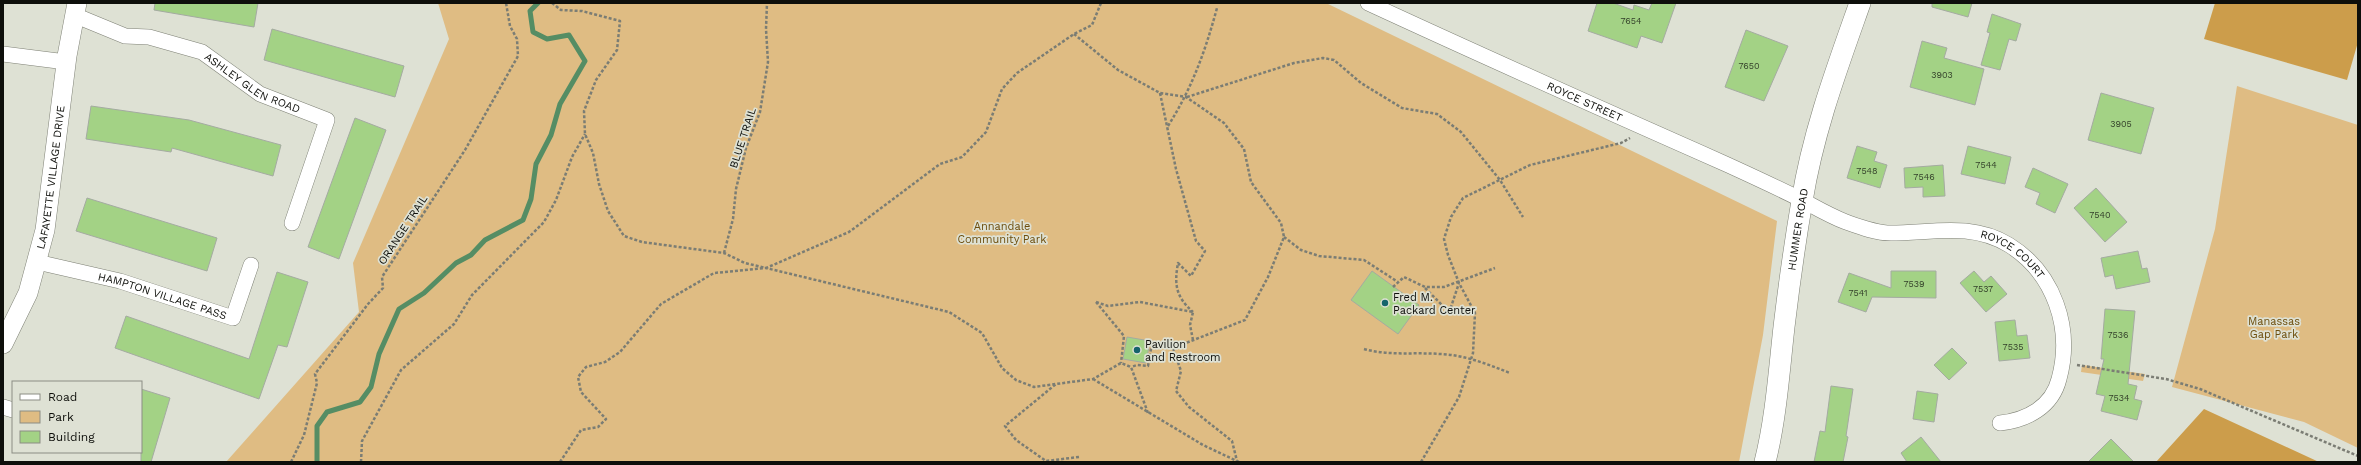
<svg xmlns="http://www.w3.org/2000/svg" width="2361" height="465" font-family="'Work Sans',sans-serif">
<rect width="100%" height="100%" fill="#dee1d4"/>
<!-- green -->
<path fill="#dfbc83" d="M 438,3 L 1326,3 L 1777,221 L 1763,335 L 1739,462 L 226,462 L 359,312 L 353,263 L 449,39 Z
M 2237,86 L 2358,125 L 2358,448 L 2304,422 L 2172,387 L 2215,229 Z
M 2082,365 L 2145,374 L 2143,381 L 2081,372 Z"/>
<!-- forest -->
<path fill="#cc9d4b" d="M 2215,3 L 2358,3 L 2358,42 L 2347,80 L 2204,39 Z
M 2204,409 L 2319,462 L 2156,462 Z"/>
<g fill="none" stroke-linecap="round" stroke-linejoin="round">
<!-- stream -->
<path stroke="#558d64" stroke-width="5" d="M 317,462 L 317,426 L 327,412 L 360,402 L 371,387 L 379,354 L 399,309 L 424,293 L 456,263 L 471,255 L 485,240 L 523,220 L 531,199 L 536,164 L 551,135 L 560,104 L 585,61 L 569,35 L 547,39 L 533,32 L 530,11 L 538,3"/>
</g>
<!-- building -->
<path fill="#a3d285" stroke="#a4aba1" d="M 155,3 L 258,3 L 254,27 L 154,10 Z
M 1597,3 L 1613,3 L 1633,10 L 1634,5 L 1649,10 L 1652,3 L 1676,3 L 1662,43 L 1641,36 L 1637,48 L 1588,31 Z
M 1932,3 L 1972,3 L 1968,17 L 1932,7 Z
M 1992,14 L 2021,24 L 2016,41 L 2009,39 L 2000,70 L 1981,65 L 1990,33 L 1987,32 Z
M 272,29 L 404,66 L 395,97 L 264,60 Z
M 1746,30 L 1788,46 L 1764,101 L 1725,87 Z
M 1922,41 L 1947,48 L 1944,58 L 1984,69 L 1975,105 L 1910,87 Z
M 2101,93 L 2154,108 L 2141,154 L 2088,140 Z
M 91,106 L 189,120 L 281,145 L 273,176 L 172,148 L 171,152 L 86,139 Z
M 355,118 L 386,130 L 339,259 L 308,247 Z
M 1857,146 L 1877,152 L 1874,161 L 1887,165 L 1880,188 L 1847,178 Z
M 1968,146 L 2011,157 L 2005,184 L 1961,174 Z
M 1943,165 L 1945,196 L 1923,197 L 1923,187 L 1905,188 L 1904,168 Z
M 2033,168 L 2068,184 L 2055,213 L 2036,204 L 2040,193 L 2025,187 Z
M 2096,188 L 2127,222 L 2105,242 L 2074,208 Z
M 87,198 L 217,238 L 207,271 L 76,231 Z
M 2138,251 L 2142,269 L 2147,268 L 2150,282 L 2116,289 L 2113,275 L 2105,277 L 2101,258 Z
M 1372,271 L 1419,305 L 1398,334 L 1351,300 Z
M 1891,271 L 1936,271 L 1936,298 L 1872,297 L 1866,312 L 1838,302 L 1849,273 L 1891,288 Z
M 1974,271 L 1984,282 L 1991,276 L 2007,294 L 1986,312 L 1960,283 Z
M 277,272 L 308,282 L 287,347 L 278,345 L 259,399 L 115,348 L 126,316 L 249,359 Z
M 2105,309 L 2135,311 L 2128,384 L 2137,386 L 2134,399 L 2142,401 L 2137,420 L 2101,411 L 2105,396 L 2096,394 L 2104,359 L 2101,359 Z
M 2015,320 L 2017,336 L 2027,335 L 2030,358 L 1999,361 L 1995,322 Z
M 1127,337 L 1150,341 L 1146,363 L 1123,359 Z
M 1952,348 L 1967,363 L 1949,380 L 1934,365 Z
M 1831,386 L 1853,389 L 1846,436 L 1848,437 L 1843,462 L 1814,462 L 1820,431 L 1825,432 Z
M 141,389 L 170,398 L 151,462 L 141,462 Z
M 1917,391 L 1938,394 L 1934,422 L 1913,419 Z
M 1921,437 L 1941,462 L 1907,462 L 1901,453 Z
M 2111,439 L 2134,462 L 2088,462 Z"/>
<g fill="none" stroke-linecap="round" stroke-linejoin="round">
<defs>
<g id="minor">
<path id="s1" d="M 1368,3 C 1487,58 1608,112 1728,165 C 1752,176 1776,187 1800,199 C 1815,207 1830,216 1846,222 C 1860,227 1876,233 1891,233 C 1932,233 1971,222 2009,245 C 2054,273 2073,328 2059,379 C 2052,407 2027,420 2000,423"/>
<path id="s2" d="M 74,15 L 125,36 L 149,37 L 202,52 L 260,94 L 327,120 L 292,223"/>
<path d="M 3,54 L 66,62"/>
<path id="s3" d="M 37,262 L 120,281 L 233,318 L 251,265"/>
<path d="M 3,407 L 13,410"/>
</g>
<g id="tertiary">
<path id="s4" d="M 3,344 L 28,293 L 45,230 L 67,56 L 77,3"/>
</g>
<g id="secondary">
<path id="s5" d="M 1765,462 C 1776,418 1779,372 1784,327 C 1789,285 1795,242 1802,201 C 1813,132 1837,68 1860,3"/>
</g>
</defs>
<!-- minor casing -->
<use href="#minor" stroke="#7e8075" stroke-width="16"/>
<!-- tertiary casing -->
<use href="#tertiary" stroke="#7e8075" stroke-width="20"/>
<!-- secondary casing -->
<use href="#secondary" stroke="#7e8075" stroke-width="22"/>
<!-- path -->
<path stroke="#7b7d74" stroke-width="2.5" stroke-dasharray="3 2" stroke-linecap="butt" d="M 552,3 L 561,10 L 582,11 L 620,21 L 617,50 L 596,80 L 584,111 L 585,134 L 593,153 L 599,184 L 608,211 L 624,236 L 642,242 L 724,253 L 745,263 L 766,268 L 849,232 L 940,164 L 962,157 L 986,132 L 1002,89 L 1017,73 L 1074,34 L 1092,25 L 1101,3
M 1074,34 L 1118,70 L 1160,93 L 1186,97 L 1224,123 L 1244,149 L 1251,182 L 1281,223 L 1284,237 L 1268,277 L 1245,320 L 1173,348 L 1152,343 L 1148,366 L 1137,365 L 1131,367
M 1160,93 L 1176,169 L 1196,241 L 1205,251 L 1191,276 L 1178,263 C 1174,285 1176,297 1193,312
M 1187,97 L 1294,63 L 1323,58 L 1334,60 L 1361,83 L 1402,108 L 1437,114 L 1461,132 L 1500,180 L 1523,217
M 1168,126 C 1192,88 1205,52 1217,8
M 1284,237 L 1301,250 L 1319,256 L 1364,260 L 1398,282
M 724,253 L 733,219 L 736,189 L 746,148 L 760,112 L 768,62 L 766,29 L 767,3
M 1393,287 L 1404,277 L 1425,287 L 1444,287 L 1495,268
M 1425,288 L 1447,310 L 1451,307 L 1459,283
M 1096,302 L 1108,306 L 1140,302 L 1193,312
M 1096,302 L 1124,336 L 1121,363
M 1193,340 L 1190,325 L 1193,312
M 1173,348 L 1181,371 L 1176,391 L 1189,407 L 1232,441 L 1237,461
M 1364,349 C 1389,356 1414,352 1440,354 C 1465,355 1487,364 1510,373
M 2077,365 L 2166,379 L 2200,389 L 2358,456
M 1093,379 L 1203,445 L 1239,462
M 1079,457 L 1046,461 L 1016,440 L 1005,426 L 1056,384 L 1093,379 L 1121,363 L 1131,367 L 1148,413
M 291,462 L 304,435 L 317,383 L 315,374 L 368,304 L 383,288 L 382,277 L 465,150 L 518,56 L 517,39 L 510,26 L 506,3
M 361,462 L 362,441 L 401,370 L 454,324 L 472,295 L 544,222 L 556,200 L 572,157 L 585,134
M 560,462 L 581,430 L 598,427 L 606,419 L 581,392 L 578,377 L 586,367 L 605,362 L 620,352 L 661,304 L 714,273 L 766,268 L 949,312 L 982,333 L 1002,368 L 1016,380 L 1034,387 L 1056,384
M 1421,462 L 1459,397 L 1473,353 L 1475,313 L 1459,283 L 1448,255 L 1444,239 L 1451,217 L 1463,198 L 1530,165 L 1621,143 L 1630,138"/>
<!-- minor -->
<use href="#minor" stroke="#fff" stroke-width="15"/>
<!-- tertiary -->
<use href="#tertiary" stroke="#fff" stroke-width="19"/>
<!-- secondary -->
<use href="#secondary" stroke="#fff" stroke-width="21"/>
</g>
<!-- markers -->
<g fill="#16646c" stroke="#dee1d4" stroke-width="1.5">
<circle cx="1385" cy="303" r="4"/>
<circle cx="1137" cy="350" r="4"/>
</g>
<g text-anchor="middle" dominant-baseline="central" stroke-width="3.5" stroke-linejoin="round" paint-order="stroke">
<!-- number labels -->
<g font-size="9" fill="#33402a">
<text x="1631" y="21">7654</text>
<text x="1749" y="66">7650</text>
<text x="1942" y="75">3903</text>
<text x="2121" y="124">3905</text>
<text x="1986" y="165">7544</text>
<text x="1867" y="171">7548</text>
<text x="1924" y="177">7546</text>
<text x="2100" y="215">7540</text>
<text x="1914" y="284">7539</text>
<text x="1983" y="289">7537</text>
<text x="1858" y="293">7541</text>
<text x="2118" y="335">7536</text>
<text x="2013" y="347">7535</text>
<text x="2119" y="398">7534</text>
</g>
<!-- street labels -->
<g font-size="11" fill="#0e0f0b" stroke="#dee1d4">
<text stroke="none"><textPath href="#s2" startOffset="194">ASHLEY GLEN ROAD</textPath></text>
<text stroke="none"><textPath href="#s1" startOffset="238">ROYCE STREET</textPath></text>
<text transform="translate(743 138) rotate(-72)">BLUE TRAIL</text>
<text stroke="none"><textPath href="#s4" startOffset="175">LAFAYETTE VILLAGE DRIVE</textPath></text>
<text stroke="none"><textPath href="#s5" startOffset="235">HUMMER ROAD</textPath></text>
<text transform="translate(403 230) rotate(-57)">ORANGE TRAIL</text>
<text stroke="none"><textPath href="#s1" startOffset="701">ROYCE COURT</textPath></text>
<text stroke="none"><textPath href="#s3" startOffset="130">HAMPTON VILLAGE PASS</textPath></text>
</g>
<!-- park labels -->
<g font-size="11" fill="#6d4e0d" stroke="#dee1d4">
<text x="1002" y="226">Annandale<tspan x="1002" dy="13">Community Park</tspan></text>
<text x="2274" y="321">Manassas<tspan x="2274" dy="13">Gap Park</tspan></text>
</g>
<!-- poi labels -->
<g font-size="11" fill="#0e0f0b" stroke="#dee1d4" text-anchor="start">
<text x="1393" y="297">Fred M.<tspan x="1393" dy="13">Packard Center</tspan></text>
<text x="1145" y="344">Pavilion<tspan x="1145" dy="13">and Restroom</tspan></text>
</g>
</g>
<!-- border -->
<rect width="2361" height="465" fill="none" stroke="#0e0f0b" stroke-width="8"/>
<!-- legend -->
<rect x="12" y="381" width="130" height="72" fill="#dee1d4" stroke="#8b8d84"/>
<rect x="20" y="394" width="20" height="6" fill="#ffffff" stroke="#8b8d84"/>
<text x="48" y="401" font-size="12" fill="#0e0f0b">Road</text>
<rect x="20" y="411" width="20" height="12" fill="#dfbc83" stroke="#8b8d84"/>
<text x="48" y="421" font-size="12" fill="#0e0f0b">Park</text>
<rect x="20" y="431" width="20" height="12" fill="#a3d285" stroke="#8b8d84"/>
<text x="48" y="441" font-size="12" fill="#0e0f0b">Building</text>
</svg>
